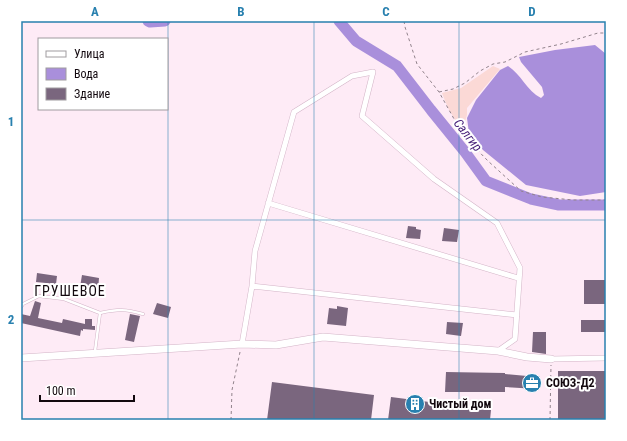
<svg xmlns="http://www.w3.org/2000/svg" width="627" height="441" font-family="'Roboto Condensed',sans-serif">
<rect width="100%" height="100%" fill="#feebf6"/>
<!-- green -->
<path fill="#fbd9d6" d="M 493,66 L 500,69 L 467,108 L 467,115 L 462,131 L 448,108 L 442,93 L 461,88 Z"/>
<!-- water -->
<path fill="#a98fdb" d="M 595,45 L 606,54 L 606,192 L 580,196 L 526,185 L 483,150 L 469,133 L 467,118 L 476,100 L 500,70 L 508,66 C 521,74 527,91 541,98 L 544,95 L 542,87 L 521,62 L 519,57 L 555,50 Z"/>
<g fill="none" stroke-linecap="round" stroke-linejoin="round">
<!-- river -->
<path stroke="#a98fdb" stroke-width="11" d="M 148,21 L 150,22 L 165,21
M 339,21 L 356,41 L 397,66 L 431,110 L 465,152 L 486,181 L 531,199 L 559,205 L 606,205"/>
</g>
<!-- building -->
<path fill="#7a667e" d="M 408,226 L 416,227 L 416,229 L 421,230 L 420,239 L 406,238 Z
M 444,228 L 459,230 L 457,242 L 442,241 Z
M 37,273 L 57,276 L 56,284 L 36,282 Z
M 82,275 L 99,278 L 98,290 L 80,287 Z
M 584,280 L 606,280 L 606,304 L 584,304 Z
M 35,301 L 41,303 L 38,318 L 62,323 L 63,319 L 85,324 L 85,319 L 92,319 L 92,326 L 95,326 L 95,330 L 83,329 L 83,331 L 81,330 L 80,336 L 21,323 L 21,314 L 30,316 Z
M 157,303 L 171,307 L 168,318 L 153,314 Z
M 337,306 L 348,308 L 346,326 L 327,324 L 329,308 L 337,309 Z
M 130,314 L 140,316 L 134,342 L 125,340 Z
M 581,320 L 606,320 L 606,332 L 581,332 Z
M 447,322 L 463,323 L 461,336 L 446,334 Z
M 533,332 L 546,332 L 546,354 L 532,352 Z
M 558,371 L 606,371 L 606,420 L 558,420 Z
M 446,372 L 505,373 L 505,374 L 538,377 L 537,389 L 505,387 L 505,392 L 445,392 Z
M 272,382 L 374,395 L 371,420 L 267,420 Z
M 391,397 L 491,410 L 490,420 L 388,420 Z"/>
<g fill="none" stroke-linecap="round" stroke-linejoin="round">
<defs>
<path id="lane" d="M 21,307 L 23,304 L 39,296 L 64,299 L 100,313 L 95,351
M 100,313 C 119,309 125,309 143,314"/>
<path id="street" d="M 268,203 L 518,278
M 252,286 L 517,315
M 242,344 L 252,286 L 255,251 L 294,112 L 352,76 L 373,72 L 362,116 L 434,179 L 497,223 L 520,268 L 515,339 L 498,351
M 551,359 L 606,358"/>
<path id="secondary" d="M 21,358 L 242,344 L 276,345 L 323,337 L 498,351 L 527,357 L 551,359"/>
</defs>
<!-- lane casing -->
<use href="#lane" stroke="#d3b4c7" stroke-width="3.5"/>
<!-- street casing -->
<use href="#street" stroke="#d3b4c7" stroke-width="6"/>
<!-- secondary casing -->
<use href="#secondary" stroke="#d3b4c7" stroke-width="8"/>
<!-- path -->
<path stroke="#92838c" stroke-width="1" stroke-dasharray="3 3" stroke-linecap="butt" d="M 404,21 L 405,27 L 417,64 L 439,92 L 463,135 L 488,161 L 521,191 L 542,197 L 573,200 L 606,200
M 439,92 L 453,89 L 465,83 L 480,71 L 493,64 L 505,62 L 525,52 L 561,44 L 598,33 L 606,33
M 231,420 L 232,390 L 240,352
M 550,420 L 551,365"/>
<!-- lane -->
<use href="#lane" stroke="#fff" stroke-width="2.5"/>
<!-- street -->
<use href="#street" stroke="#fff" stroke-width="5"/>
<!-- secondary -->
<use href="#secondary" stroke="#fff" stroke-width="7"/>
</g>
<!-- grid -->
<path fill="none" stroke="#2880af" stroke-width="1" stroke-opacity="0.55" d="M 168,21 L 168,420M 314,21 L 314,420M 459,21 L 459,420M 21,220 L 606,220"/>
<!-- icons -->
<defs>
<symbol id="office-disc" viewBox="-11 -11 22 22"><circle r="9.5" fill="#2880af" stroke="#fff"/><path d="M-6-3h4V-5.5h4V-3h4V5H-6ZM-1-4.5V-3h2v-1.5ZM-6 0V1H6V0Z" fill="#fff"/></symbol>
<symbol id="building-disc" viewBox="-11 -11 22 22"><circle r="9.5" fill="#2880af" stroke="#fff"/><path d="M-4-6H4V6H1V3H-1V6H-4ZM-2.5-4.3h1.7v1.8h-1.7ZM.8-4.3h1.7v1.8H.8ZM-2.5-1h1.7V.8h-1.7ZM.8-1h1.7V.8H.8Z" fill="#fff"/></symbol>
</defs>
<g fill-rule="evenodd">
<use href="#office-disc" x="521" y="372" width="22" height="22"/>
<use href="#building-disc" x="404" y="393" width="22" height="22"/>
</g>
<g text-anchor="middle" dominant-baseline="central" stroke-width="4" stroke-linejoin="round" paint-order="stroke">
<!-- poi labels -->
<g font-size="12" font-weight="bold" fill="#12080e" stroke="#fff" text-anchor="start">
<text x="546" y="383">СОЮЗ-Д2</text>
<text x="429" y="404">Чистый дом</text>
</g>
<!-- water labels -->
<g font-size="13" font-style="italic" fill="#48217a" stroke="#fff">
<text transform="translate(468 135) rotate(52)">Салгир</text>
</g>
<!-- quarter labels -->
<g font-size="14" letter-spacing="1" fill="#12080e" stroke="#fff">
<text x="70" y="291">ГРУШЕВОЕ</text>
</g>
</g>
<!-- border -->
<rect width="627" height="441" fill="none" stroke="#ffffff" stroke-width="44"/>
<!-- legend -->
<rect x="38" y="38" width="130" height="72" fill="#ffffff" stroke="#a09c9f"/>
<rect x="46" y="51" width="20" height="6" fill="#ffffff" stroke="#a09c9f"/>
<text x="74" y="58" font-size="12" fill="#12080e">Улица</text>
<rect x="46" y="68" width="20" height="12" fill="#a98fdb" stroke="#a09c9f"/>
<text x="74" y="78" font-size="12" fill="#12080e">Вода</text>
<rect x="46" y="88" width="20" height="12" fill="#7a667e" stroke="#a09c9f"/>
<text x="74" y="98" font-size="12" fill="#12080e">Здание</text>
<!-- scale -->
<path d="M40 395v6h94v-6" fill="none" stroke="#12080e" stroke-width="2"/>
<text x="46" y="395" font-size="12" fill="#12080e" stroke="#ffffff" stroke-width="3" paint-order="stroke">100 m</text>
<rect x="22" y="22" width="583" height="397" fill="none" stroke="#2880af" stroke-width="1.5"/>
<g font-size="13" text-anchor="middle" font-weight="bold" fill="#2880af">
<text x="95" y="16">A</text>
<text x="241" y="16">B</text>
<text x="386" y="16">C</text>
<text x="532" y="16">D</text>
<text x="11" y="126">1</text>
<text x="11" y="324">2</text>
</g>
</svg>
